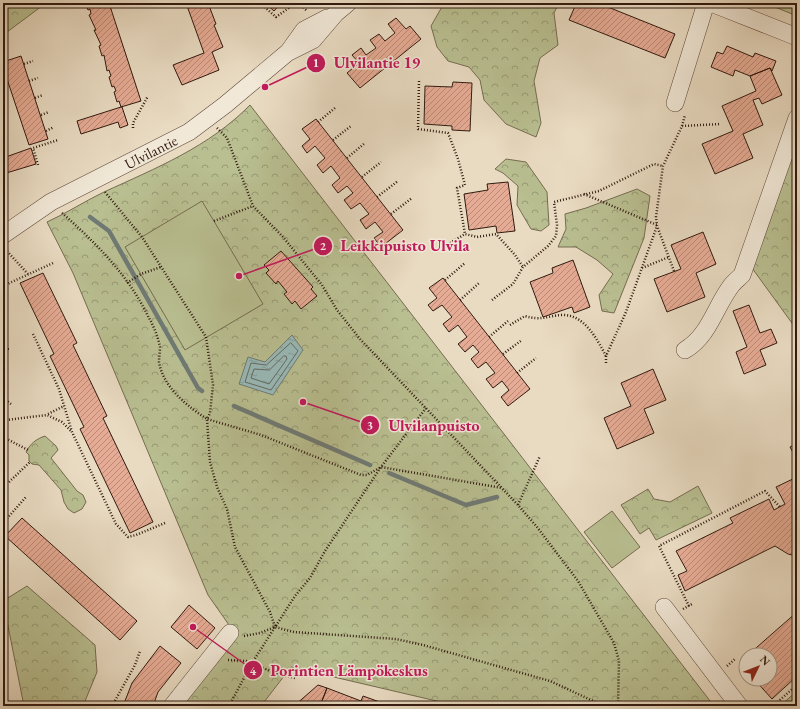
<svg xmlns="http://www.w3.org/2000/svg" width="800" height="709" font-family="'EB Garamond',serif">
<defs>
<pattern id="forest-crowns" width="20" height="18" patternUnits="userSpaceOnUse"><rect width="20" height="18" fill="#b9bf91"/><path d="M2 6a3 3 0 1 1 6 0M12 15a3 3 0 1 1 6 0" fill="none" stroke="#979a75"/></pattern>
<pattern id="water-ripples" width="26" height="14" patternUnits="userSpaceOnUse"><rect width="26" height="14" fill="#98bab8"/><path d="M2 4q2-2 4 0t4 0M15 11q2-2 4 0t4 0" fill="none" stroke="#839f9d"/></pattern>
<pattern id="building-hatch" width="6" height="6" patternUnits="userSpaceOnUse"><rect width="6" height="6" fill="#e6ab94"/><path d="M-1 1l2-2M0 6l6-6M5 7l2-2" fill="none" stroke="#bb8a77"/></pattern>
</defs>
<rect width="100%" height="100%" fill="#e9dbc2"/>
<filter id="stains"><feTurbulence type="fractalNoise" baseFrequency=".005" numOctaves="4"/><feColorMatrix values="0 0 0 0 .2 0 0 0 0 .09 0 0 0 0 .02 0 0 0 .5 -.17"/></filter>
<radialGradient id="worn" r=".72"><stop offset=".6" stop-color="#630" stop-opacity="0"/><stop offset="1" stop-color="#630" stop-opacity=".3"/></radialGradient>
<!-- forest -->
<path fill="url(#forest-crowns)" stroke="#756c50" d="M 3,3 L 46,3 L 3,35 Z
M 442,3 L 532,3 L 537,7 L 540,3 L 559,3 L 554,13 L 558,45 L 540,58 L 534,81 L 541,123 L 536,137 L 506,124 L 484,100 L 480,80 L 469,67 L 448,61 L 437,47 L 431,26 L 443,5 Z
M 765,3 L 797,3 L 797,16 Z
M 250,105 L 714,706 L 458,706 L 291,667 L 261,706 L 183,706 L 236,635 L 208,595 L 73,273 L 47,222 C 67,213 85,201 104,192 C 156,168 209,147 250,105 Z
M 797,141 L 797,330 L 752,268 Z
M 506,159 L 526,162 L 547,192 L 549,225 L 541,231 L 531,229 L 517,205 L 518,186 L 503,173 L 495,169 Z
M 637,189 L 650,196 L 644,238 L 614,313 L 602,311 L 599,295 L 613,274 L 597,260 L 576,247 L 558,247 L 566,229 L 565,214 L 586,208 Z
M 45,436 L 56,446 L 58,450 L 51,458 L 77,491 L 83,495 L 86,502 L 82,509 L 74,513 L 68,509 L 64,502 L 61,490 L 39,465 L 32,464 L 29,461 L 29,455 L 26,452 C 30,444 36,439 45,436 Z
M 698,486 L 712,513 L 656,540 L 649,528 L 640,534 L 621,505 L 648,489 L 654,499 L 670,502 Z
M 27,586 L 95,645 L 97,672 L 83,706 L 24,706 L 3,601 Z
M 797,691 L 797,706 L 780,706 Z"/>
<!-- pitch -->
<path fill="#b9bf91" stroke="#756c50" d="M 202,201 L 263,304 L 185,350 L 125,247 Z
M 612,511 L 640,547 L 612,568 L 584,532 Z"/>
<!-- water -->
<path fill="url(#water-ripples)" stroke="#6f7a75" d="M 292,335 L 303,350 L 273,395 L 239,384 L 248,357 L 265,362 Z"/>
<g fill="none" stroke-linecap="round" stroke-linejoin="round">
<!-- shore -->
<path stroke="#646a64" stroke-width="1" d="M 291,343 L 298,351 L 271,390 L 245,382 L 251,363 L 266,365 Z
M 284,356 L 286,356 L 287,359 L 269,384 L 251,378 L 254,369 L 269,370 Z"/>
<!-- stream -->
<path stroke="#6f7a75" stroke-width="4.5" d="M 90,217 L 109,231 L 198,388 L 202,391
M 234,406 L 370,465
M 389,473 L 466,505 L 497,497"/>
</g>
<!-- building -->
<path fill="url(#building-hatch)" stroke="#311a10" d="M 85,3 L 109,3 L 141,101 L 121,107 L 119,101 L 117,102 L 114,92 L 116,91 L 114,86 L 112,87 L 109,77 L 111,76 L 109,70 L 107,71 L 104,55 L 102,56 L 99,46 L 101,45 L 94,30 L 96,30 L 89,15 L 91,14 L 90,9 L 88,10 Z
M 186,3 L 208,3 L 216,24 L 214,25 L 223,47 L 212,52 L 219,70 L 182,85 L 173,65 L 204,53 Z
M 265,3 L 281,3 L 274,11 Z
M 574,3 L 598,3 L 675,34 L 665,58 L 569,20 L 576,4 Z
M 396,18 L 406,29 L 410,26 L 421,39 L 360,88 L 347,73 L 359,63 L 352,55 L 361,48 L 366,55 L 376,48 L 370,40 L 379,34 L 385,41 L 395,33 L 388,24 Z
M 727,46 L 753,57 L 755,53 L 776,61 L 772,71 L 770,68 L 750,76 L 735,70 L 733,76 L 711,67 L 717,52 L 723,54 Z
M 21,56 L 48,139 L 29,145 L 3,67 L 3,62 Z
M 770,68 L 782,95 L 762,104 L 759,98 L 753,100 L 763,125 L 743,134 L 753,158 L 715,174 L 702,144 L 733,131 L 722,106 L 756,91 L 750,76 Z
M 453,82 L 472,83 L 470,131 L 452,130 L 452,126 L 424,124 L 425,86 L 452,87 Z
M 121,107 L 122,107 L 128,125 L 120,128 L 118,122 L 81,134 L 77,121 Z
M 316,119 L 403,230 L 381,247 L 374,238 L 383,232 L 375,222 L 366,229 L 360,220 L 369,214 L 360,203 L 351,209 L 344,200 L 353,193 L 347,186 L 338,193 L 332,185 L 340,178 L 331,166 L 323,173 L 317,165 L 325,158 L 315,146 L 307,153 L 302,146 L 310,139 L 302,129 Z
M 31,148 L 36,164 L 3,174 L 3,158 Z
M 508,182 L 515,231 L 497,233 L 496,226 L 469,230 L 464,194 L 488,190 L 487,184 Z
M 703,232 L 716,264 L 696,273 L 705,297 L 667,312 L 654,279 L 681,269 L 671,245 Z
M 281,251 L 313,287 L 311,289 L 317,296 L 301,309 L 295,301 L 292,304 L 284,294 L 287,292 L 278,281 L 276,284 L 266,273 L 269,270 L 264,265 Z
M 573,260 L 590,307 L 574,313 L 572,307 L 543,317 L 530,282 L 553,273 L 552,268 Z
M 43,273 L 77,343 L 73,345 L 107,416 L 103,418 L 153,522 L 130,533 L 80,429 L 84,427 L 50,356 L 54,354 L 20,283 Z
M 443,278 L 530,389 L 508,406 L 501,397 L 509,390 L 502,381 L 493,388 L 486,379 L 495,373 L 486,362 L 478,368 L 471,359 L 479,352 L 473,345 L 465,352 L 458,344 L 467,337 L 458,325 L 449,332 L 443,324 L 452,317 L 442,305 L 433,311 L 428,305 L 437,298 L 429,288 Z
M 749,305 L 760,333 L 771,329 L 777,343 L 760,350 L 766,365 L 744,374 L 736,352 L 747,347 L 733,311 Z
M 3,343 L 9,349 L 3,355 Z
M 653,369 L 666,400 L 644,409 L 654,433 L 617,449 L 604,418 L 631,406 L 621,383 Z
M 797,443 L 797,460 L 790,447 Z
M 797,477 L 797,556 L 788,554 L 775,546 L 685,591 L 678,575 L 687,571 L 676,551 L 733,523 L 730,518 L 769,499 L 774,510 L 785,504 L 776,487 Z
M 22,518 L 137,621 L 120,640 L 5,536 Z
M 189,605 L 215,628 L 197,649 L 171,627 Z
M 797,612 L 797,676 L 772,699 L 754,679 L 770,679 L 770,655 L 748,655 Z
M 160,646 L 181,663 L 158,692 L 153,706 L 123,706 L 132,683 Z
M 746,657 L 746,669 L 740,663 Z
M 318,685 L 327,688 L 320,706 L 294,706 Z
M 327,688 L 361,701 L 363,696 L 391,706 L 320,706 Z"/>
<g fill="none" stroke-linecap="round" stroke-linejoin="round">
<defs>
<g id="minor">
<path d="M 711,3 L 797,37"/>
<path d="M 289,51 L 304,30 L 327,18"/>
<path d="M 675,103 L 706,3"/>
<path id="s1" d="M 3,235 L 51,202 L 189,132 L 225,105 L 287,53 L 313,40 L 336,13 L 348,3"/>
<path d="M 685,350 C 709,336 715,307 731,286 C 734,282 738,279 742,275 L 797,118"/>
<path d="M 664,607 L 739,706"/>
<path d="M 172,706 L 230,633"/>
</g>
</defs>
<!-- minor casing -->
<use href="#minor" stroke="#5f4a3c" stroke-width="18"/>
<!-- path -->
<path stroke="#311a10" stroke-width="2.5" stroke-dasharray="1 2" stroke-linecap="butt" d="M 260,3 L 276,17 L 296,3
M 299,3 L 307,11
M 24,64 L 33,61
M 29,81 L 38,78
M 419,81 L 418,129 L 448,133 L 458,159 L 465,185 L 457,188 L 465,234
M 35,98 L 43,95
M 41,115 L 49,112
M 318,122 L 335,108
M 682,126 L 685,115
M 133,128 L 133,123 L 148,96
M 217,128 L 227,138 L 253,206 L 283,237 L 322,285 L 337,310 L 360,339 L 518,505 L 537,527 L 578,581 L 614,643 L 619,661 L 618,706
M 46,131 L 54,127
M 333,140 L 351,126
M 347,158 L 365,143
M 38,165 L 33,148 L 58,140
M 362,177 L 381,162
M 105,192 L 142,237 L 206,337 L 213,385 L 210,413 L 207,419 L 261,435 L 361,475 L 367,475 L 381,467 L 502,488
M 584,194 L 657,225
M 377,197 L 398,181
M 62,213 C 96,243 128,275 148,316 C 153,325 158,336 160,347 C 160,352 159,357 159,362 C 163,387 187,406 207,419 L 210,462 L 217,487 L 227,509 L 235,547 L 270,612 L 275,627
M 391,214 L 412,198
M 214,221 L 253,206
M 450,243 L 465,234 L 477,237 L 496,234 L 515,255 L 523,267
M 5,249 L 28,274
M 642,268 L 669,257
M 674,271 L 657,226 L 656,217 L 663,166 L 682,126 L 721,124
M 445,280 L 465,263
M 127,283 L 141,274 L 161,267
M 3,286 L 53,263
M 460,300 L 479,283
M 492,300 L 513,284 L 523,267 L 548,246 L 556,236 L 557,225 L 554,202 L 599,191 L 654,164 L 663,166
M 510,325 L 525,316 C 542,321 546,316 562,315 C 584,314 597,339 606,356
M 33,334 L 59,389 L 72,432 L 116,524 L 128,537 L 136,535 L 165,523
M 489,337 L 508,321
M 503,354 L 522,340
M 606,363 L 606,356 L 626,312 L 657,226
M 517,373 L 536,358
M 3,398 L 11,404
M 48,414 L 64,406
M 6,420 L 47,415 L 62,422 L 71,431
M 3,437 L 28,450
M 9,482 L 30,462
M 518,505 L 540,456
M 3,523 L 26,497
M 689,606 L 659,546 L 765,491 L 780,507
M 683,609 L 692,604
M 244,636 L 260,633 L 275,627 L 294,632 L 396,639 L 423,645 L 550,681 L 604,706
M 228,660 L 246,661 L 278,674 L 295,678
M 727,666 L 736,658
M 113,704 L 118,706
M 112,706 L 135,665 L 140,651
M 229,706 L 252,663 L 295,596 L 310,578 L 325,551 L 381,467 L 426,408
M 773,706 L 797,685"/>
<!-- minor -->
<use href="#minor" stroke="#f1e8d7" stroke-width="17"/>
</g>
<g text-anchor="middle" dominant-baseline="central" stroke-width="3" stroke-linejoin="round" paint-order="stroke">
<!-- street labels -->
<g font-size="15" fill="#311a10" stroke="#f1e8d7">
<text stroke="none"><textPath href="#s1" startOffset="170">Ulvilantie</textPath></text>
</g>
</g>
<!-- callouts -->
<path fill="none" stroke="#c2185b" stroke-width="1.5" d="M265 87L316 63M239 276L323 246M303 402L370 425M193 627L253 670"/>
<g fill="#c2185b" stroke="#f1e8d7" stroke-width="1.5">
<circle cx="265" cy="87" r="4"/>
<circle cx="239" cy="276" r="4"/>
<circle cx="303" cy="402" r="4"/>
<circle cx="193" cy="627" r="4"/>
<circle cx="316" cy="63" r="10"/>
<circle cx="323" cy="246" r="10"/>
<circle cx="370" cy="425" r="10"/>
<circle cx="253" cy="670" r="10"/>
</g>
<g font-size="12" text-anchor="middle" font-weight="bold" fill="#fff">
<text x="316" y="67">1</text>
<text x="323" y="250">2</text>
<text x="370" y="429">3</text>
<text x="253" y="675">4</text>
</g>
<g font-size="16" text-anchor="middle" font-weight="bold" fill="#c2185b" stroke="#f1e8d7" stroke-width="3" stroke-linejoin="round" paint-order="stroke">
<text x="377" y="68">Ulvilantie 19</text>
<text x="405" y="251">Leikkipuisto Ulvila</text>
<text x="434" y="431">Ulvilanpuisto</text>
<text x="349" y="676">Porintien Lämpökeskus</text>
</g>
<!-- margin -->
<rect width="800" height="709" fill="none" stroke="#e9dbc2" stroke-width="16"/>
<rect x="4" y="4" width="792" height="701" fill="none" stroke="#311a10" stroke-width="2"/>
<rect x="8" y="8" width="784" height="693" fill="none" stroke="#311a10"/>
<!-- north arrow -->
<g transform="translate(758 667) rotate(47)"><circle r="19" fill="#f1e8d7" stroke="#a49687"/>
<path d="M0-3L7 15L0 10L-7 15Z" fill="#8f2418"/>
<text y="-6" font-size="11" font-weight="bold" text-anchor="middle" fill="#311a10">N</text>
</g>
<rect width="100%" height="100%" filter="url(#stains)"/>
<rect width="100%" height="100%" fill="url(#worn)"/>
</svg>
